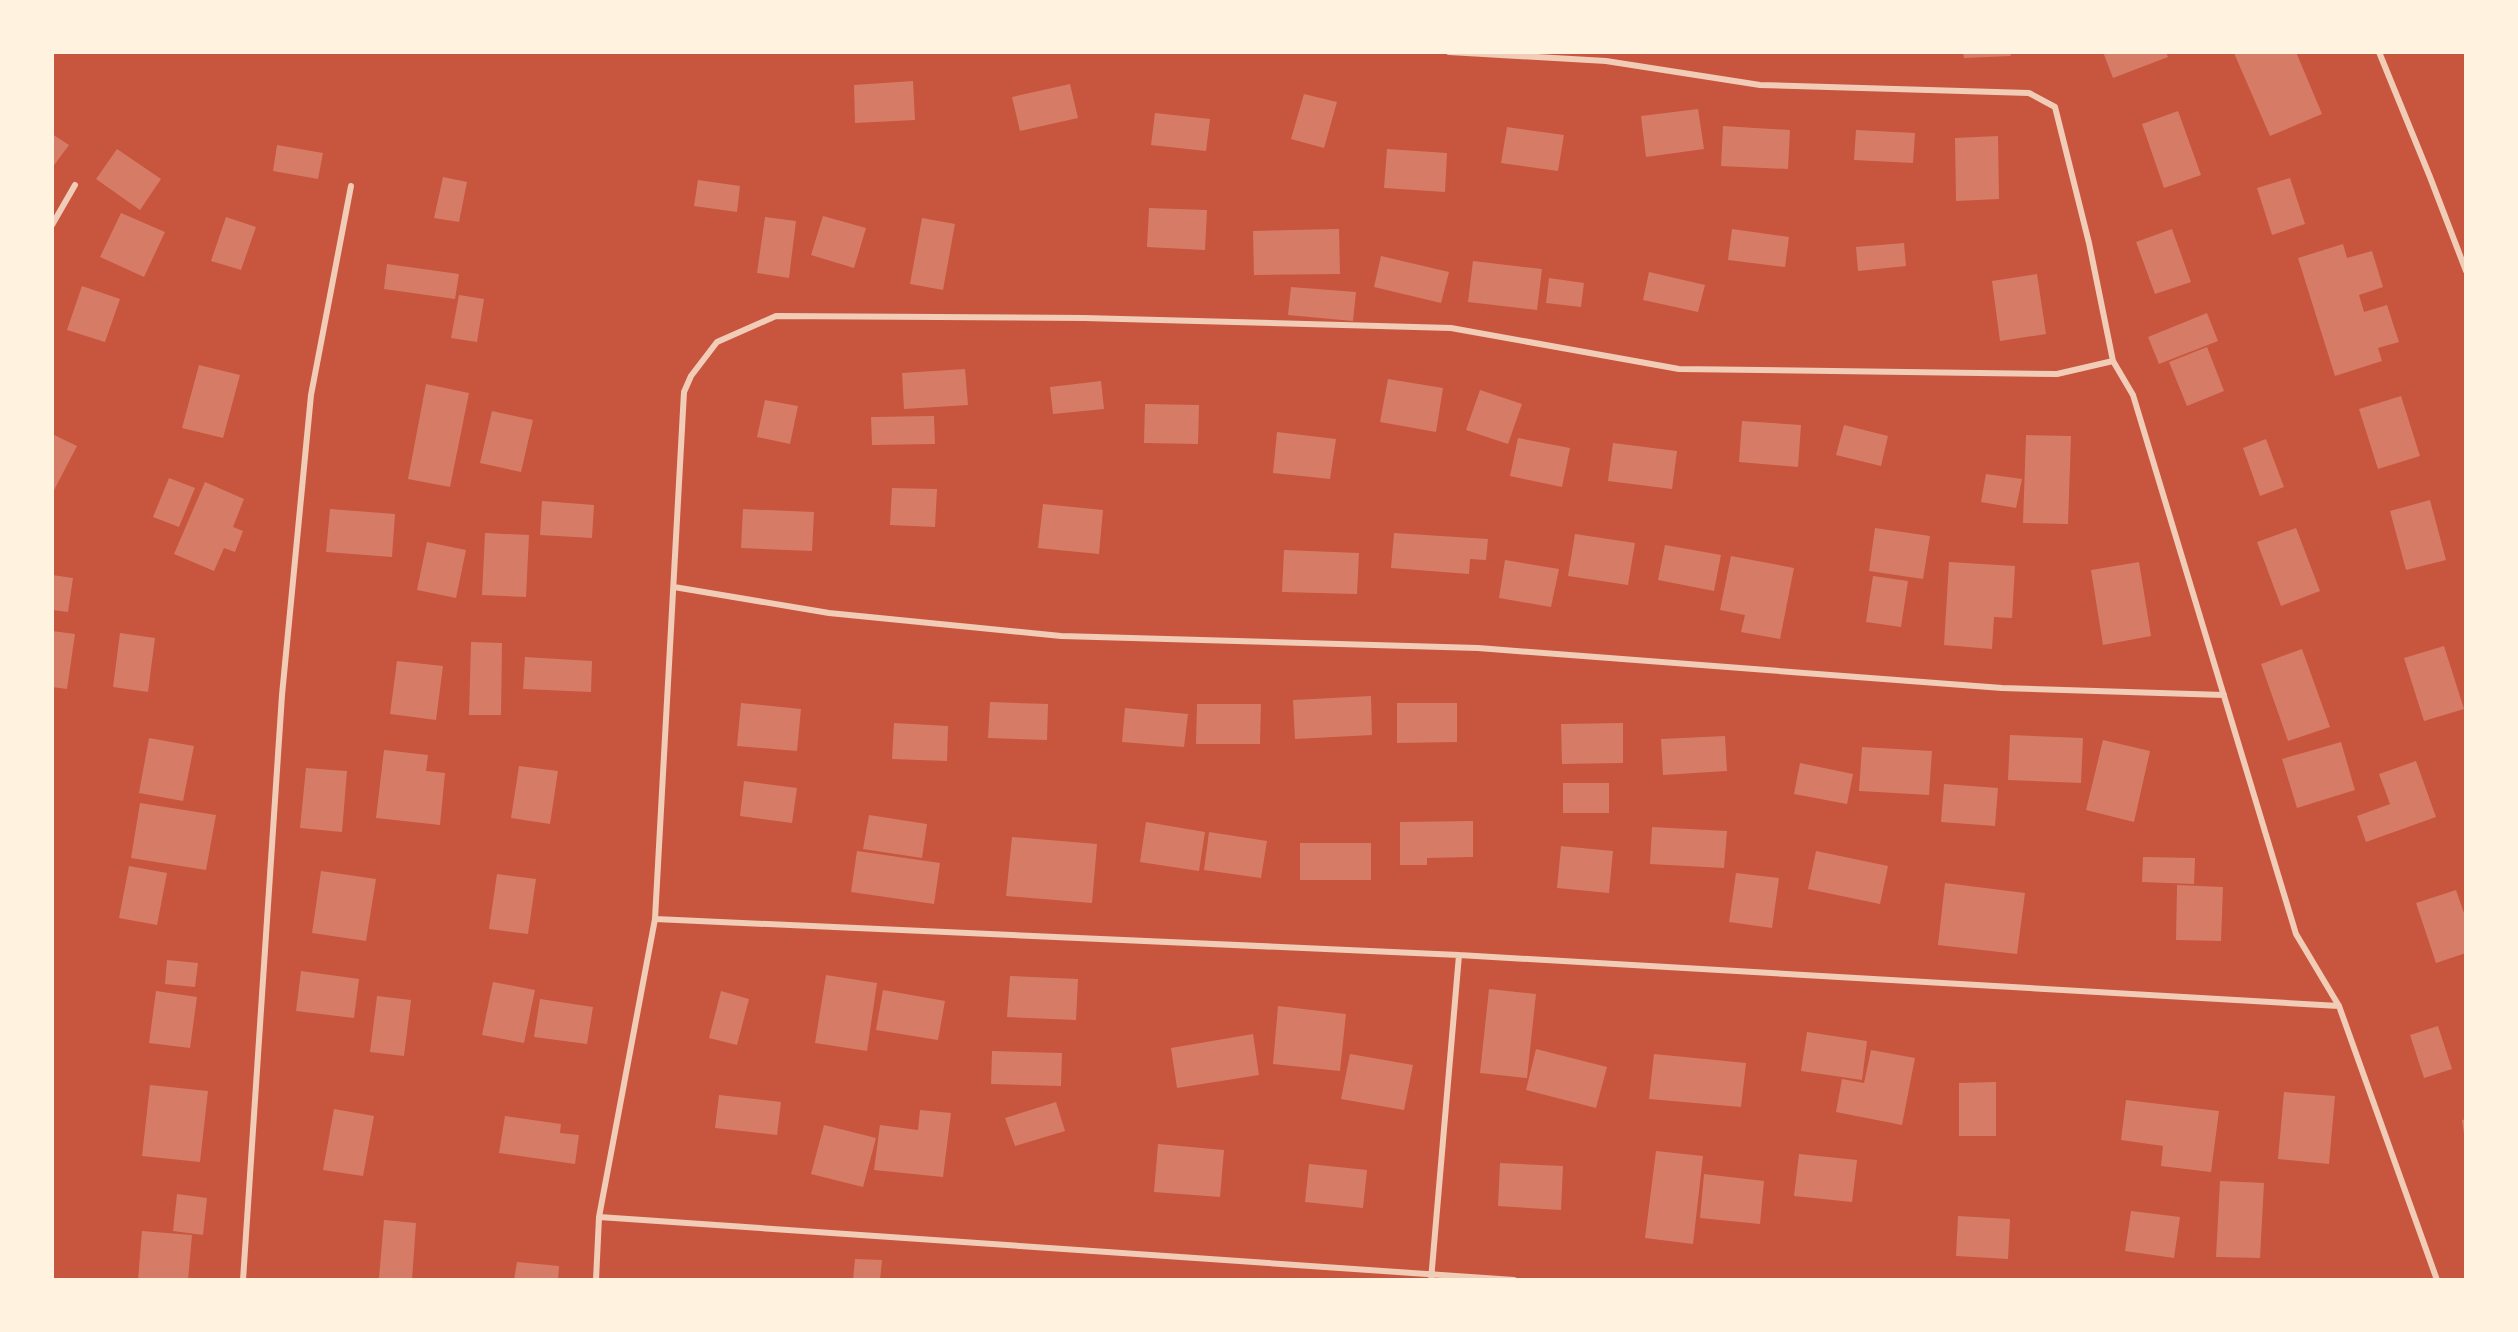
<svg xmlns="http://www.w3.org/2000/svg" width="2518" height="1332" font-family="Quicksand,sans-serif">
<rect width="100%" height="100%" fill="#c8553d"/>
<!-- building -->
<path fill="#d67c66" d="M 1963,52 L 2010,52 L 2011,56 L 1964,58 Z
M 2103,52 L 2166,52 L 2168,57 L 2113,78 Z
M 2296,52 L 2322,114 L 2270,136 L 2234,53 Z
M 913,81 L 915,120 L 855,123 L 854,85 Z
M 1070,84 L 1078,118 L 1020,131 L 1012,97 Z
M 1304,94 L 1337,102 L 1324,148 L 1291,139 Z
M 1698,109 L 1704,149 L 1646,157 L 1641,116 Z
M 2178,111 L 2201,175 L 2164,188 L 2142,124 Z
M 1155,113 L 1210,119 L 1206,151 L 1151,145 Z
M 1723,126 L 1790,130 L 1788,169 L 1721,166 Z
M 1507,127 L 1564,135 L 1558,171 L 1501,163 Z
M 1856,130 L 1915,133 L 1913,163 L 1854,160 Z
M 52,134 L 69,145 L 52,168 Z
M 1998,136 L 1999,199 L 1956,201 L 1955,138 Z
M 277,145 L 323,153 L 318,179 L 273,171 Z
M 117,149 L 161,179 L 140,210 L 96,179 Z
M 1387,149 L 1447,153 L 1445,192 L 1384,188 Z
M 443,177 L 467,182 L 459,222 L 434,218 Z
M 2290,178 L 2305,224 L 2272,235 L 2257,188 Z
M 698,180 L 740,186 L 737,212 L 694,206 Z
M 1149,208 L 1207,210 L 1205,250 L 1147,247 Z
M 121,213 L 165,232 L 144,277 L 100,257 Z
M 823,216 L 866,228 L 854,268 L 811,255 Z
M 226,217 L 256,227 L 241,270 L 211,261 Z
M 765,217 L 796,221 L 789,278 L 757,273 Z
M 922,218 L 955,224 L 943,290 L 910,284 Z
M 1339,229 L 1340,274 L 1254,275 L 1253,231 Z
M 1732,229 L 1789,237 L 1785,267 L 1728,260 Z
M 2172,229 L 2191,282 L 2155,294 L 2136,242 Z
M 1904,243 L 1906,266 L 1858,271 L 1856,247 Z
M 2343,244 L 2347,258 L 2372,251 L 2383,287 L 2359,295 L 2364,312 L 2387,305 L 2399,342 L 2378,348 L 2382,361 L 2335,376 L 2298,258 Z
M 1381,256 L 1449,272 L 1441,303 L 1374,287 Z
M 1473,261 L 1542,269 L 1537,310 L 1468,302 Z
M 387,264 L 459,274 L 455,299 L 384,289 Z
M 1649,272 L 1705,285 L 1698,312 L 1643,300 Z
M 2037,274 L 2046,334 L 2000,341 L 1992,281 Z
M 1549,278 L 1584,283 L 1581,307 L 1546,303 Z
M 82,286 L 120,299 L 105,342 L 67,330 Z
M 1291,287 L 1356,292 L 1353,321 L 1288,315 Z
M 459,295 L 484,299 L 477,342 L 451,338 Z
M 2207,313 L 2218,341 L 2159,364 L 2148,337 Z
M 2207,347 L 2224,391 L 2187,406 L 2169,362 Z
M 199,365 L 240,375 L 223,438 L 182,428 Z
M 965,369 L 968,405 L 904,409 L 902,373 Z
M 1388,379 L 1443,388 L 1436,432 L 1380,422 Z
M 1101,381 L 1104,409 L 1053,414 L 1050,387 Z
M 426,384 L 469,393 L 450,487 L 408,479 Z
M 1480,390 L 1522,404 L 1508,444 L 1466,430 Z
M 2401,396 L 2420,456 L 2378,469 L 2359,409 Z
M 765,400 L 798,406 L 790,444 L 757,437 Z
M 1145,404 L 1199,405 L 1198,444 L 1144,443 Z
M 492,411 L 533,420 L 521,472 L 480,463 Z
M 934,416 L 935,444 L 872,445 L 871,417 Z
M 1742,421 L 1801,425 L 1798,467 L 1739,462 Z
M 1844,425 L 1888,436 L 1881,466 L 1836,455 Z
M 1277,432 L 1336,439 L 1330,479 L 1273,473 Z
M 52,434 L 77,446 L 52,494 Z
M 2026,435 L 2071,436 L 2068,524 L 2023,523 Z
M 1518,438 L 1570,448 L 1562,487 L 1510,476 Z
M 2266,439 L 2284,487 L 2260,496 L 2243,448 Z
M 1613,443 L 1677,451 L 1672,489 L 1608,481 Z
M 1986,474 L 2022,479 L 2016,508 L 1981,502 Z
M 169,478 L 195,488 L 179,527 L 153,517 Z
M 205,482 L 244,499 L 233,527 L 243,531 L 235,552 L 224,548 L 214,571 L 174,554 Z
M 892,488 L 937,489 L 935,527 L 890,525 Z
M 2430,500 L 2446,560 L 2406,570 L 2390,511 Z
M 542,501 L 594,505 L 592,538 L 540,535 Z
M 1043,504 L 1103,510 L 1099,554 L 1038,548 Z
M 330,509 L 395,514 L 392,557 L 326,552 Z
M 743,509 L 814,512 L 812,551 L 741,548 Z
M 1875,528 L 1930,536 L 1923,579 L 1869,571 Z
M 2296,528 L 2320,591 L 2281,606 L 2257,542 Z
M 485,533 L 529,535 L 526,597 L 482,595 Z
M 1394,533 L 1488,539 L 1486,560 L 1470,559 L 1469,574 L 1391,568 Z
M 1575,534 L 1635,543 L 1628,585 L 1568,576 Z
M 427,542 L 466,550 L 456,598 L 417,590 Z
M 1665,545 L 1721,555 L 1714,591 L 1658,580 Z
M 1284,550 L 1359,553 L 1357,594 L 1282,592 Z
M 1731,556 L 1794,568 L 1780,639 L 1741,632 L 1745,615 L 1720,610 Z
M 1505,560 L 1559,569 L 1551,607 L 1499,598 Z
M 1949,562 L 2015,566 L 2012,618 L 1994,617 L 1992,649 L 1944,645 Z
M 2139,562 L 2151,636 L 2103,645 L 2091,570 Z
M 52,575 L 73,578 L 68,612 L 52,610 Z
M 1873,576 L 1908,581 L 1901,627 L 1866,622 Z
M 52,631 L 75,634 L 67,689 L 52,687 Z
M 120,633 L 155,638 L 148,692 L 113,687 Z
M 471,642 L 502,643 L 501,715 L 469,715 Z
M 2444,646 L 2464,709 L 2424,721 L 2404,658 Z
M 2302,649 L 2330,727 L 2288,741 L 2261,664 Z
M 525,657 L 592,661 L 591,692 L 523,689 Z
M 397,661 L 443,666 L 436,720 L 390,714 Z
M 1371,696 L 1372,735 L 1295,739 L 1293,700 Z
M 990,702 L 1048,704 L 1047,740 L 988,738 Z
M 741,703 L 801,709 L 797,751 L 737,746 Z
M 1397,703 L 1457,703 L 1457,742 L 1397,743 Z
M 1197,704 L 1261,704 L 1260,744 L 1196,744 Z
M 1125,708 L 1188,714 L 1184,747 L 1122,742 Z
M 894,723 L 948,726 L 947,761 L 892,759 Z
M 1623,723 L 1623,763 L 1562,764 L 1561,724 Z
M 2010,735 L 2083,738 L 2081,783 L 2008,780 Z
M 1725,736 L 1727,771 L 1663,775 L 1661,739 Z
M 149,738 L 194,746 L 183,801 L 139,793 Z
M 2103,740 L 2150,751 L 2134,822 L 2086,810 Z
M 2341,742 L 2355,790 L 2297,808 L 2282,759 Z
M 1862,747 L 1932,751 L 1929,795 L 1859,791 Z
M 384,750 L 428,755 L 426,771 L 445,773 L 440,825 L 376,818 Z
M 2416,761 L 2436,817 L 2366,842 L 2357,816 L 2390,804 L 2379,774 Z
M 1800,763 L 1853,774 L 1847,804 L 1794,794 Z
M 519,766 L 558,771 L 550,824 L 511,818 Z
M 306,768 L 347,771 L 342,832 L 300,828 Z
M 744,781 L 797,788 L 792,823 L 740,816 Z
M 1563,783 L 1609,783 L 1609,813 L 1563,813 Z
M 1944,784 L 1998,788 L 1995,826 L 1941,822 Z
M 140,803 L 216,815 L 206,870 L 131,858 Z
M 869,815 L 927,824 L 922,858 L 863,849 Z
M 1473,821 L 1473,857 L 1427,858 L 1427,865 L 1400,865 L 1400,822 Z
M 1146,822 L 1205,832 L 1199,871 L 1140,862 Z
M 1652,827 L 1727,831 L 1724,868 L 1650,864 Z
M 1209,832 L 1267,841 L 1261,878 L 1204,870 Z
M 1012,837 L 1097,844 L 1092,903 L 1006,896 Z
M 1300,843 L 1371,843 L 1371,880 L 1300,880 Z
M 1561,846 L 1613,851 L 1609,893 L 1557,888 Z
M 857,851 L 940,863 L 934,904 L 851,892 Z
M 1816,851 L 1888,866 L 1880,904 L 1808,889 Z
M 2143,857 L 2195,858 L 2194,884 L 2142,882 Z
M 129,866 L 167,873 L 157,925 L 119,918 Z
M 321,871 L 376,879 L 366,941 L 312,933 Z
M 1736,873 L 1779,878 L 1772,928 L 1729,922 Z
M 497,874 L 536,879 L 528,934 L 489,929 Z
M 1945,883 L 2025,893 L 2017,954 L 1938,945 Z
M 2177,885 L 2223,887 L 2221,941 L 2176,940 Z
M 2456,890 L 2466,919 L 2466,953 L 2436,963 L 2416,903 Z
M 167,960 L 198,963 L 195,987 L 165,984 Z
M 301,971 L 359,979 L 354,1018 L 296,1011 Z
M 826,975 L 877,983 L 867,1051 L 815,1043 Z
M 1010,976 L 1078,979 L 1076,1020 L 1007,1017 Z
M 493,982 L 535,990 L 524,1043 L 482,1035 Z
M 1489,989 L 1536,994 L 1527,1078 L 1480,1073 Z
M 883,990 L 945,1001 L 938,1040 L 876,1030 Z
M 156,991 L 197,997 L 190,1048 L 149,1043 Z
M 721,991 L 749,999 L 737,1045 L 709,1038 Z
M 377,996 L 411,1000 L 404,1056 L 370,1052 Z
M 540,999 L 593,1007 L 587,1044 L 534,1037 Z
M 1278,1006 L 1346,1014 L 1340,1071 L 1273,1064 Z
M 2438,1026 L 2452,1069 L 2424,1078 L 2410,1035 Z
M 1807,1032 L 1867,1041 L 1862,1080 L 1801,1071 Z
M 1253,1034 L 1259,1075 L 1177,1088 L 1171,1048 Z
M 1536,1049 L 1607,1067 L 1596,1108 L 1526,1090 Z
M 1871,1050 L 1915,1058 L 1902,1125 L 1836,1112 L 1842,1079 L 1864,1083 Z
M 992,1051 L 1062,1053 L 1061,1086 L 991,1084 Z
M 1350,1054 L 1413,1065 L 1404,1110 L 1341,1099 Z
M 1654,1054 L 1746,1063 L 1741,1107 L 1649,1099 Z
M 1996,1082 L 1996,1136 L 1959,1136 L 1959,1083 Z
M 150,1085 L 208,1091 L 200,1162 L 142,1156 Z
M 2284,1092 L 2335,1096 L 2329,1164 L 2278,1159 Z
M 719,1095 L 781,1102 L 777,1135 L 715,1128 Z
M 2126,1100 L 2219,1111 L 2211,1172 L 2161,1166 L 2163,1146 L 2121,1140 Z
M 1056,1102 L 1065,1131 L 1015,1146 L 1005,1118 Z
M 334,1109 L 374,1116 L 363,1176 L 323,1170 Z
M 920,1110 L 951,1113 L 943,1177 L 874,1170 L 880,1125 L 918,1130 Z
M 505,1116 L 561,1124 L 560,1133 L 579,1135 L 575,1164 L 499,1153 Z
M 2466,1119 L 2466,1134 L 2464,1134 L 2462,1120 Z
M 824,1125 L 876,1138 L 863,1187 L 811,1174 Z
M 1158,1144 L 1224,1150 L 1220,1197 L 1154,1192 Z
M 1656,1151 L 1703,1156 L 1693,1244 L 1645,1238 Z
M 1799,1154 L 1857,1160 L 1852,1202 L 1794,1196 Z
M 1500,1163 L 1563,1166 L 1561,1210 L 1498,1206 Z
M 1309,1164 L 1367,1170 L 1363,1208 L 1305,1202 Z
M 1704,1174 L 1764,1181 L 1760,1224 L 1700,1218 Z
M 2220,1181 L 2264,1183 L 2260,1258 L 2216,1257 Z
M 177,1194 L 207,1198 L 203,1235 L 173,1231 Z
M 2131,1211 L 2180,1217 L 2174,1258 L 2125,1251 Z
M 1958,1216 L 2010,1219 L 2008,1259 L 1956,1256 Z
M 384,1220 L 416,1223 L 412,1280 L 379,1278 Z
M 142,1231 L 192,1235 L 188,1280 L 138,1280 Z
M 855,1259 L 882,1260 L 880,1280 L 853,1280 Z
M 517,1262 L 559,1266 L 558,1280 L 514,1280 Z"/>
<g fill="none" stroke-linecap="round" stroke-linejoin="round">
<!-- minor -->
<path stroke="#f1ccb7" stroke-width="6" d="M 1449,52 L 1606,61 L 1760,85 L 2029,93 L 2055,107 L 2089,243 L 2113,361 L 2133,395 L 2296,934 L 2339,1006 L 2437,1280
M 2379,52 L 2430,177 L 2466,271
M 52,225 L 75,185
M 674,587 L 829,613 L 1061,636 L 1478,648 L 2002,688 L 2224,695
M 655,919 L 1459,955 L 2339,1006
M 599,1217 L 1514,1280
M 243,1280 L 282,695 L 311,395 L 351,186
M 596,1280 L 599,1217 L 655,919 L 684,392 L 691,376 L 717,342 L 776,316 L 1084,318 L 1451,328 L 1679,369 L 2057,374 L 2113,361
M 1431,1280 L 1459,955"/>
</g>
<!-- border -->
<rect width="2518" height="1332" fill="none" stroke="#fff3e0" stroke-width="108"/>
</svg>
